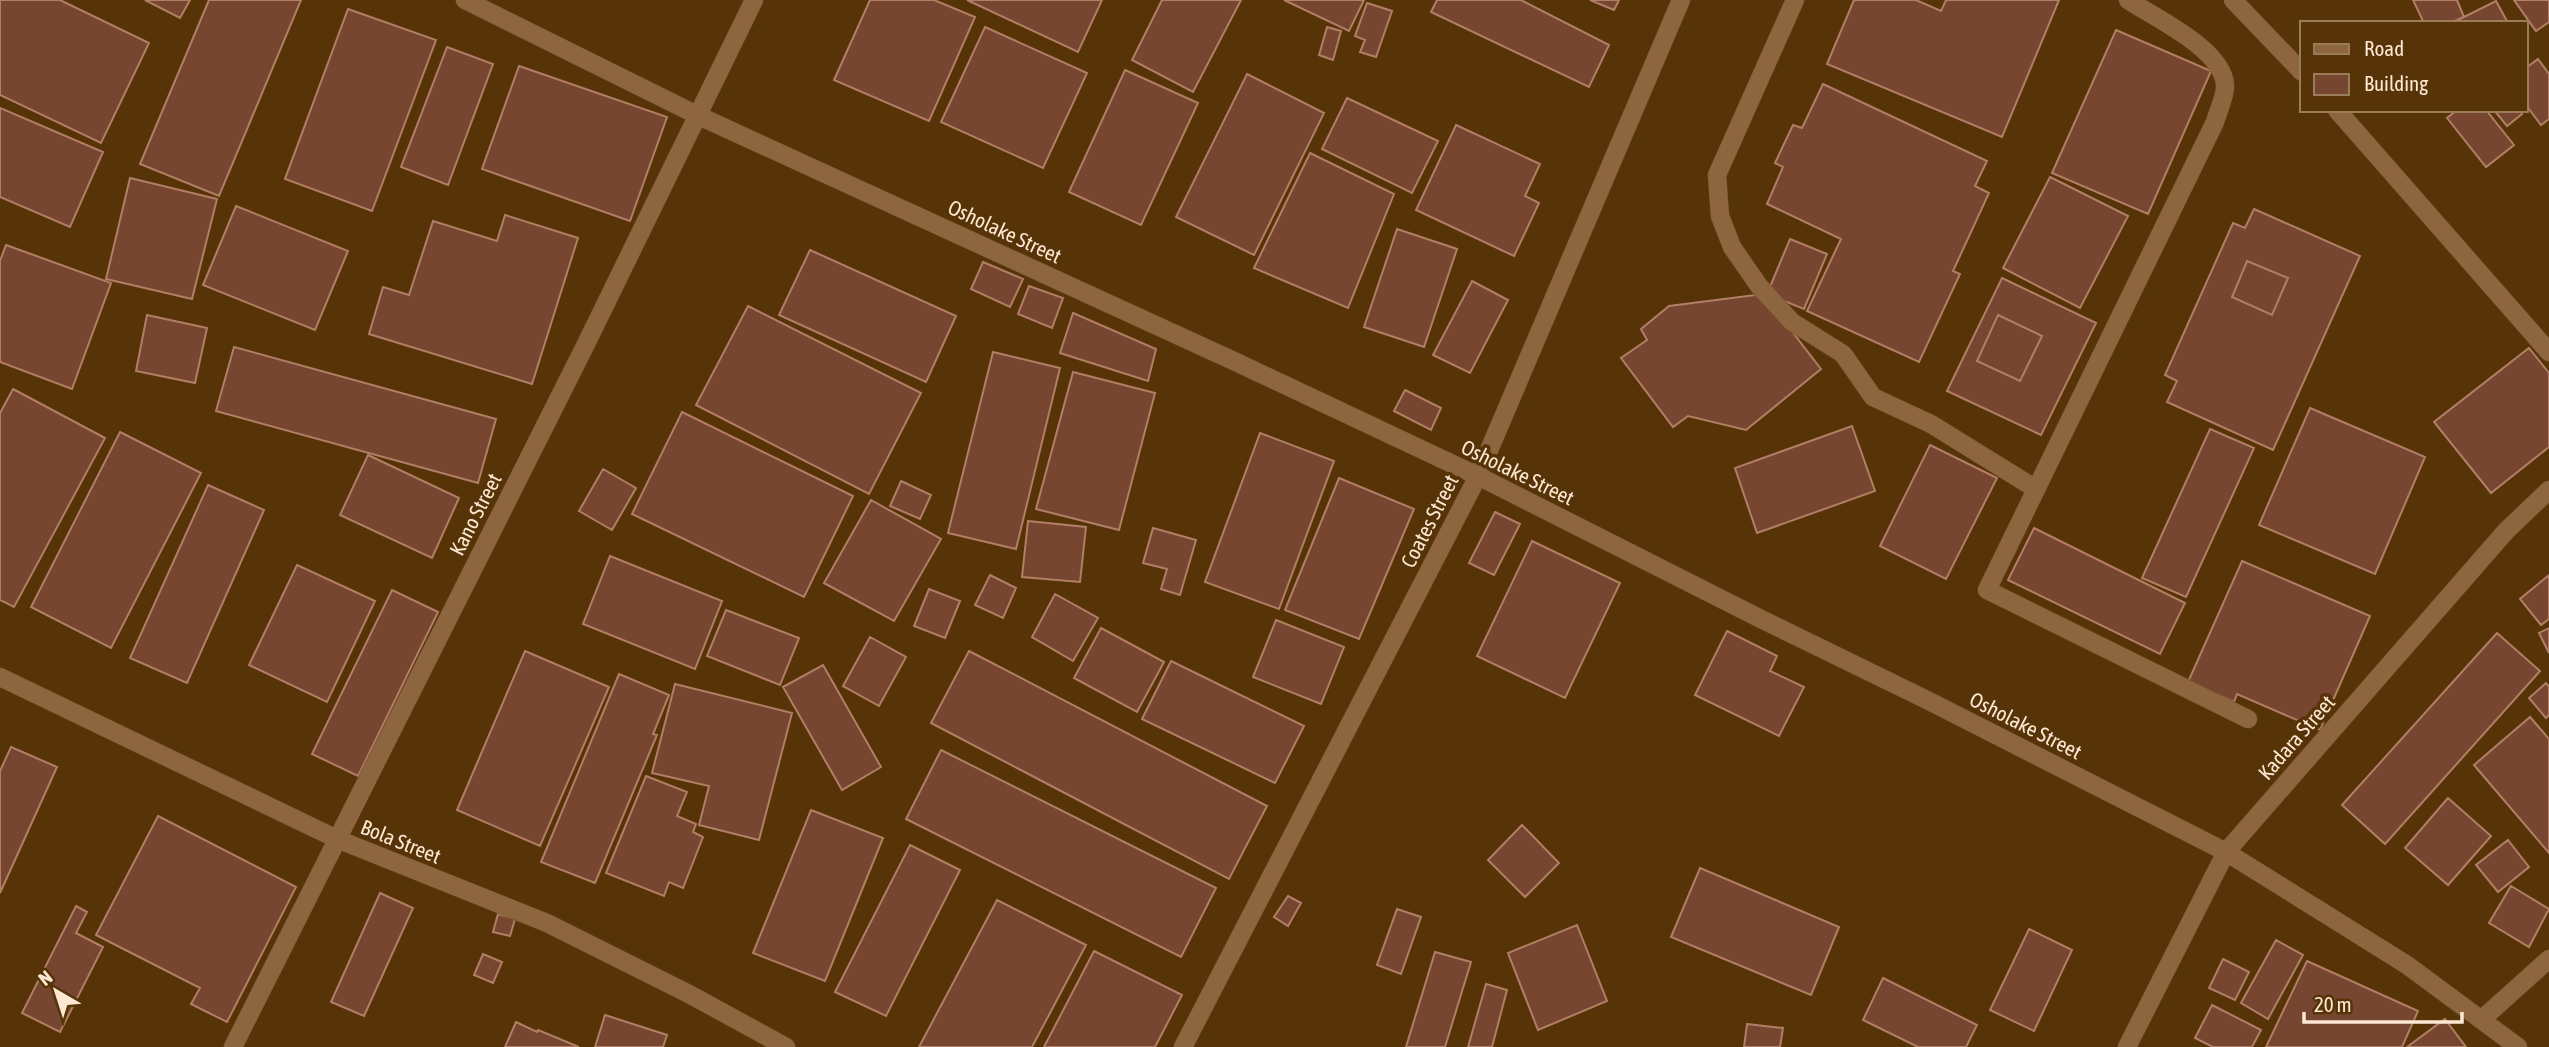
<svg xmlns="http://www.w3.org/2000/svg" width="2549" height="1047" font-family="'Asap Condensed',sans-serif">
<rect width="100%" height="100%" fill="#573408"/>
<!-- building -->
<path fill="#764630" stroke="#b27e66" stroke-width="2" fill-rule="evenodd" d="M 0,0 L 60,0 L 149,43 L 101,143 L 0,95 Z
M 145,0 L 190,0 L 180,18 Z
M 209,0 L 301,0 L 219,196 L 140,164 Z
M 870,0 L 934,0 L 975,17 L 929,121 L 834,80 Z
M 967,0 L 1102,0 L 1078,52 Z
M 1162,0 L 1241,0 L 1193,92 L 1132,60 Z
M 1284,0 L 1364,0 L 1349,31 Z
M 1437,0 L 1521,0 L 1609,45 L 1589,87 L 1431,12 Z
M 1590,0 L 1619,0 L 1614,10 Z
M 1854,0 L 1916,0 L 1941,11 L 1946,0 L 2059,0 L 2002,137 L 1827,64 Z
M 2413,0 L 2457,0 L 2464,17 L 2450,23 L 2424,23 Z
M 2514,0 L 2549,0 L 2549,22 L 2536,31 Z
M 2496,1 L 2508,23 L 2457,23 L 2456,21 Z
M 1367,3 L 1392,11 L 1376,57 L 1360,52 L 1365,40 L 1355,36 Z
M 348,9 L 436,40 L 372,211 L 285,179 Z
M 985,27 L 1087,73 L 1043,168 L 941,122 Z
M 1327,27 L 1341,31 L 1333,60 L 1319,55 Z
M 2116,30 L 2211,71 L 2148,214 L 2052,173 Z
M 447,47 L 493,64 L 448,185 L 401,167 Z
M 2538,59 L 2549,74 L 2549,119 L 2541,125 L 2526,105 L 2526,68 Z
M 519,66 L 667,117 L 630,221 L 482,169 Z
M 1125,70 L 1198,103 L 1141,225 L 1069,192 Z
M 1247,74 L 1324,113 L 1254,255 L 1176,217 Z
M 1823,84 L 1987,161 L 1975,186 L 1989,193 L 1953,271 L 1960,274 L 1919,362 L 1807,311 L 1841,239 L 1767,204 L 1783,167 L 1775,163 L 1793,125 L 1802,128 Z
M 1347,98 L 1438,141 L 1412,193 L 1322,149 Z
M 0,108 L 103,152 L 70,227 L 0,197 Z
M 2457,110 L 2486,110 L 2514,145 L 2486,167 L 2447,118 Z
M 2494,110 L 2519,110 L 2522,114 L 2507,126 Z
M 1456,125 L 1540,164 L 1525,196 L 1539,203 L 1514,256 L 1416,210 Z
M 1310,153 L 1394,194 L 1348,308 L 1254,268 Z
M 2050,177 L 2128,216 L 2080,308 L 2003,268 Z
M 130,178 L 217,199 L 192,299 L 106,279 Z
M 236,206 L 348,251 L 315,330 L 203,285 Z
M 2254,209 L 2360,256 L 2273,450 L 2167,402 L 2177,381 L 2165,375 L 2233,223 L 2245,228 ZM 2247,261 L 2288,278 L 2272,315 L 2232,297 Z
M 505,215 L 578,238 L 532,384 L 369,334 L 383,287 L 409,295 L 433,221 L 497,241 Z
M 1397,229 L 1457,249 L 1424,347 L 1364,327 Z
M 1790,239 L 1827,254 L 1804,309 L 1767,294 Z
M 6,245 L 111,283 L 72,389 L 0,362 L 0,261 Z
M 810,250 L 956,316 L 926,382 L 779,315 Z
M 2247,261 L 2288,278 L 2272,315 L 2232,297 Z
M 983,262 L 1023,279 L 1010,307 L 971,289 Z
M 2002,278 L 2096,323 L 2041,435 L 1947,391 ZM 1998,315 L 2042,336 L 2020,381 L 1977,361 Z
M 1472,281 L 1508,300 L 1470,373 L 1433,355 Z
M 1029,286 L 1063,298 L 1052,328 L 1018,314 Z
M 1763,294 L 1821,369 L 1746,430 L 1688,416 L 1673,427 L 1621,358 L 1647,340 L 1641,329 L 1669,306 Z
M 748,306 L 921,393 L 869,494 L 696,405 Z
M 1073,313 L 1156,349 L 1148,381 L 1060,353 Z
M 147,315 L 207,328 L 195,383 L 136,371 Z
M 1998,315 L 2042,336 L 2020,381 L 1977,361 Z
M 234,347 L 496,419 L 478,483 L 216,411 Z
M 2529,348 L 2549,373 L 2549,447 L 2491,493 L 2434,422 Z
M 993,352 L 1060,368 L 1016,549 L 948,533 Z
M 1073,372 L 1155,393 L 1119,530 L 1036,509 Z
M 13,389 L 105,438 L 14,607 L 0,600 L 0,413 Z
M 1405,390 L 1441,408 L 1431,430 L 1394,411 Z
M 2310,408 L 2425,457 L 2375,574 L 2259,525 Z
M 682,412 L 853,496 L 804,597 L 632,514 Z
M 1852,426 L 1875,491 L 1757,533 L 1735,468 Z
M 2210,429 L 2254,448 L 2186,597 L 2142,578 Z
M 120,432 L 201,473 L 111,648 L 31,607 Z
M 1260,433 L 1334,461 L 1279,609 L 1205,582 Z
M 1930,445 L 1997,478 L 1946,579 L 1880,546 Z
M 368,455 L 459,498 L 432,558 L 340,515 Z
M 603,469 L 636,488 L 612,530 L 579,511 Z
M 1339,478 L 1414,509 L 1359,639 L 1285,610 Z
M 901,481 L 931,495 L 920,519 L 890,506 Z
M 208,485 L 264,510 L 187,683 L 130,658 Z
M 871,500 L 941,539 L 894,621 L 824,583 Z
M 1495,512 L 1520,524 L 1494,575 L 1469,563 Z
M 1028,521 L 1086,527 L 1080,582 L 1022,577 Z
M 1153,528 L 1196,540 L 1180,595 L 1161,589 L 1167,569 L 1143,563 Z
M 2034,528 L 2185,603 L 2160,654 L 2008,580 Z
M 1532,541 L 1620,583 L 1565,698 L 1477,656 Z
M 610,556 L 722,601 L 695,669 L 583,624 Z
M 2242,561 L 2370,616 L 2320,730 L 2237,694 L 2234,702 L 2188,682 Z
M 297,565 L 375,601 L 327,702 L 249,665 Z
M 990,575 L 1016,588 L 1003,618 L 975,605 Z
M 2549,575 L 2549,619 L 2541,625 L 2520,599 Z
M 929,589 L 960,601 L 945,638 L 914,626 Z
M 392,590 L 438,612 L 358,776 L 312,754 Z
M 1055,594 L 1098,618 L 1073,661 L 1032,637 Z
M 726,610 L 799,638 L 780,685 L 707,656 Z
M 1276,620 L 1344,647 L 1321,704 L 1253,677 Z
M 1101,628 L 1164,662 L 1137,712 L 1074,678 Z
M 2549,628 L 2549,653 L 2539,633 Z
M 1727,631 L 1777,656 L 1770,671 L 1804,687 L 1779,736 L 1695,695 Z
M 2497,633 L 2540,671 L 2385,844 L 2342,805 Z
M 870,637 L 906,657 L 879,706 L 843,686 Z
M 525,651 L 609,687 L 540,846 L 457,810 Z
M 969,651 L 1267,806 L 1229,879 L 931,723 Z
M 1171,661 L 1304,726 L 1275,783 L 1142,719 Z
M 823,665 L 881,767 L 842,790 L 783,687 Z
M 619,674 L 669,695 L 653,734 L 657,735 L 595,883 L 541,862 Z
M 2546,683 L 2549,687 L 2549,715 L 2546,718 L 2529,698 Z
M 675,684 L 792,713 L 759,840 L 699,825 L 709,786 L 652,773 Z
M 2530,717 L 2549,739 L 2549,853 L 2474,765 Z
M 11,747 L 57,767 L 0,893 L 0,771 Z
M 941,750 L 1216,888 L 1181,957 L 906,819 Z
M 646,776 L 687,792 L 677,816 L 696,824 L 693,832 L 703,837 L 683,888 L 669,882 L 664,896 L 606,873 Z
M 2448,798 L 2491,836 L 2448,885 L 2405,848 Z
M 811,810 L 883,838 L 825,981 L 753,953 Z
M 158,816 L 296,887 L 227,1022 L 191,1004 L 200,988 L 96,935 Z
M 1522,825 L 1559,863 L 1525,897 L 1488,860 Z
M 2508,840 L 2529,867 L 2498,892 L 2476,865 Z
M 910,845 L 960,870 L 886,1016 L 835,992 Z
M 1700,868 L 1839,927 L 1811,995 L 1671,937 Z
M 2511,886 L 2549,909 L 2529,947 L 2489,923 Z
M 380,893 L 413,908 L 364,1016 L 331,1002 Z
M 1288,896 L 1301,903 L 1288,926 L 1274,917 Z
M 997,900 L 1086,945 L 1032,1047 L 919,1047 Z
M 76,906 L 87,912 L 76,933 L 103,947 L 60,1032 L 22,1013 Z
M 1397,909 L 1421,917 L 1401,974 L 1377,965 Z
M 498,914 L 515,919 L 510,936 L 493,932 Z
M 1577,925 L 1607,1001 L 1538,1030 L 1508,953 Z
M 2029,929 L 2072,950 L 2034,1031 L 1990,1010 Z
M 2276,940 L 2303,955 L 2268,1019 L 2241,1003 Z
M 1094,951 L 1182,995 L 1155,1047 L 1044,1047 Z
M 1435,952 L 1471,962 L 1445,1047 L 1406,1047 Z
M 483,954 L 502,962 L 493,983 L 474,975 Z
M 2223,959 L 2249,972 L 2235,1000 L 2209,988 Z
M 2307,961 L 2418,1011 L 2402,1047 L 2266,1047 Z
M 1883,978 L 1977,1025 L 1966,1047 L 1918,1047 L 1863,1020 Z
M 1486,984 L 1507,990 L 1492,1047 L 1468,1047 Z
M 2212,1005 L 2261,1030 L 2252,1047 L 2213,1047 L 2195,1038 Z
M 605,1015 L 667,1035 L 663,1047 L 595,1047 Z
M 2445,1019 L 2466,1047 L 2407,1047 Z
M 516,1022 L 537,1032 L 538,1030 L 579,1047 L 505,1047 Z
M 1747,1024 L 1783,1028 L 1780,1047 L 1744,1047 Z"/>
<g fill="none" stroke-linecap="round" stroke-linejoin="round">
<defs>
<path id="minor" d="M 465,0 L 699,116 L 1236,362 L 1478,476 L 1763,620 L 1927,700 L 2226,852 L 2407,965 L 2518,1047
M 1795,0 L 1717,175 L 1720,216 L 1732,247 L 1759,286 L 1792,322 L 1843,354 L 1873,397 L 1931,424 L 2036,489
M 2128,0 C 2155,18 2223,49 2225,85 C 2226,95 2218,111 2215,122 L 1987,590 L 2248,719
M 2233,0 L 2302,72
M 2337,110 L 2549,352
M 0,677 L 337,839 L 547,923 L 689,994 L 786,1047
M 2481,1020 L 2549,959
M 233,1047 L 586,344 L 754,0
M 1183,1047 L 1478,476 L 1681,0
M 2127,1047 L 2226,852 L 2506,531 L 2549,490"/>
</defs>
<!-- minor casing -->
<use href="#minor" stroke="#725128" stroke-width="19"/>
<!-- minor -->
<use href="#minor" stroke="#8d663f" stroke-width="18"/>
</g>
<g text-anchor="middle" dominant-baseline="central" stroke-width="7" stroke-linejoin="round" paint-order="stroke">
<!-- street labels -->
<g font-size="21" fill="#fee8d3" stroke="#573408">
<text transform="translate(1005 231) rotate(25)">Osholake Street</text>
<text transform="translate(1518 472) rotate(26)">Osholake Street</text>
<text transform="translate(475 514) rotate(-63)">Kano Street</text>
<text transform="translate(1429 521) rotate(-63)">Coates Street</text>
<text transform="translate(2026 725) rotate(27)">Osholake Street</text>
<text transform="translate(2296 737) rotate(-49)">Kadara Street</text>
<text transform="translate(401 841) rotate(22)">Bola Street</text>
</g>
</g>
<!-- legend -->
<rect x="2300" y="21" width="228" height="91" fill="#573408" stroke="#9a7c59" stroke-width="2"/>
<rect x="2314" y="44" width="35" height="10" fill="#8d663f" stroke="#9a7c59" stroke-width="2"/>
<text x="2364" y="56" font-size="21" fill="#fee8d3">Road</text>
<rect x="2314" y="74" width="35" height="21" fill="#764630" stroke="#9a7c59" stroke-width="2"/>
<text x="2364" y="91" font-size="21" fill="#fee8d3">Building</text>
<!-- north arrow -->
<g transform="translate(56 991) rotate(321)" stroke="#573408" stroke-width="5" paint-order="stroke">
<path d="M0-5L12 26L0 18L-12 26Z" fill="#fee8d3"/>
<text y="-10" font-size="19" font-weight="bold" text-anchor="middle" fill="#fee8d3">N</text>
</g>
<!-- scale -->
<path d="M2304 1012v10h158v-10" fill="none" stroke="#fee8d3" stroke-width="3.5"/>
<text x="2314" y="1012" font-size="21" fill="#fee8d3" stroke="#573408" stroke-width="5" paint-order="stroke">20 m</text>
</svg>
